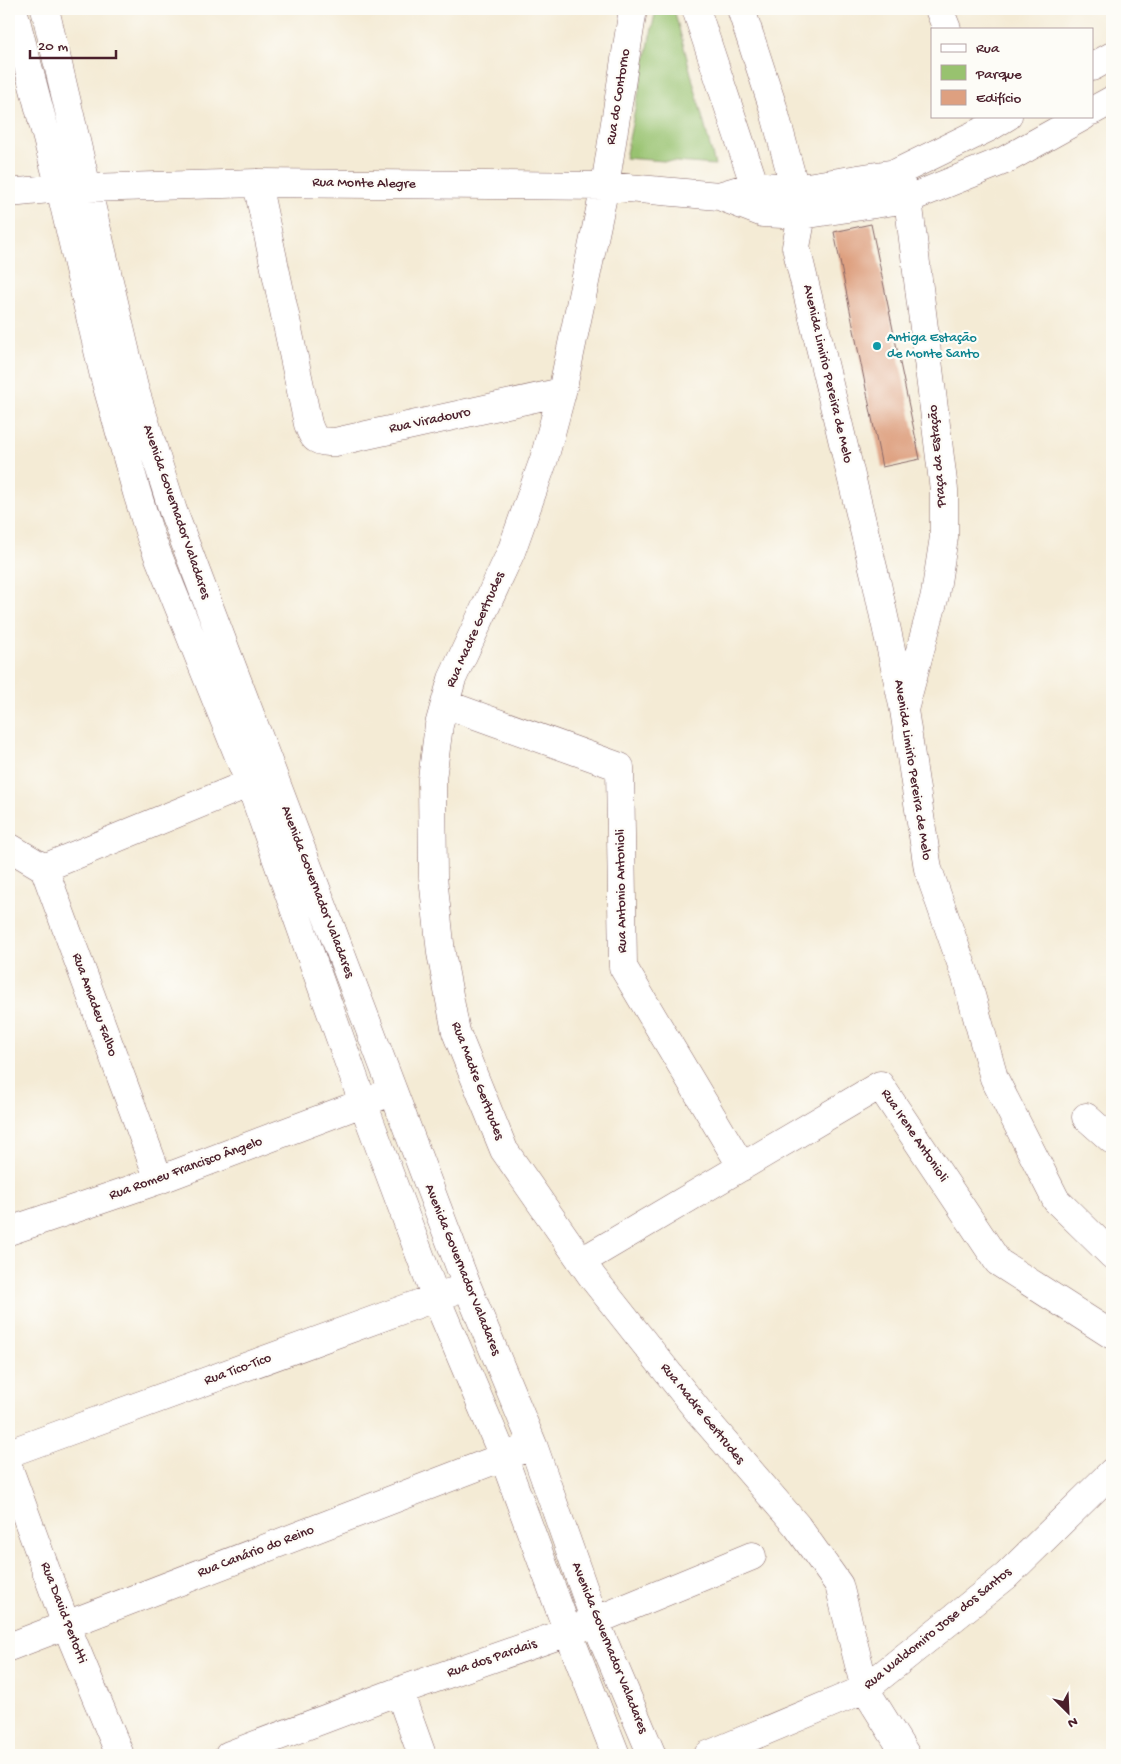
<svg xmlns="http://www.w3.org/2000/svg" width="1121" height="1764" font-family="'Gochi Hand',sans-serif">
<rect width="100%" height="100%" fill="#fdfcf7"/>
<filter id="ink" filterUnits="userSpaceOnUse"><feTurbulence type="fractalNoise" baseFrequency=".02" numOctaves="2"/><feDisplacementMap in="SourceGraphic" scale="10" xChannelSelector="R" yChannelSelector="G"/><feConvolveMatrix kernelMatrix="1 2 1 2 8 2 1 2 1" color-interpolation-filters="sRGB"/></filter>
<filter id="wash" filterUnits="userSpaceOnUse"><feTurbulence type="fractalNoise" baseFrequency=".0096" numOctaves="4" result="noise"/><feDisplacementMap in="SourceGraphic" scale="20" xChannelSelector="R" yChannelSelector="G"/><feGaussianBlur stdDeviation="1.12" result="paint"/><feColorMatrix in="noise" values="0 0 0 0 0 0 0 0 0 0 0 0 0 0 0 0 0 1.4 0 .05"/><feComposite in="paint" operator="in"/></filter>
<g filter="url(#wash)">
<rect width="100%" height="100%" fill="#f4ebd5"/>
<!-- green -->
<path fill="#98c26f" stroke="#71704d" d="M 656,9 L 674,9 L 715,165 L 625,158 Z"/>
<g id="blocks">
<!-- building -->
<path fill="#dea080" d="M 871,224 L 920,459 L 882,467 L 834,232 Z"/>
</g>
</g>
<g filter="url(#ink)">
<use href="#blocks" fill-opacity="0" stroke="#866666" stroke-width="1"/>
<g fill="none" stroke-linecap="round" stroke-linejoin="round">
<defs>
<path id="minor" d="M 13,9 L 60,188 L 104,376 L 137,493 L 151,538 L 250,784 L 363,1103 L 436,1298 L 503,1456 L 568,1632 L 616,1755
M 45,9 L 134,387 L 173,511 L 467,1286 L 533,1445 L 595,1621 L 652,1755
M 633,9 L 605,186 L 562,392 L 544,459 L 511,552 L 452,679 L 439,725 L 432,779 L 433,877 L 441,953 L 456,1032 L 504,1150 L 593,1278 L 699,1412 L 797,1526 L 839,1585 L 865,1689 L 906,1755
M 696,9 L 760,202
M 741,9 L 773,107 L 802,215 L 796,247 L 877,584 L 904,710 L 928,869 L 966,977 L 994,1078 L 1056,1200 L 1112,1255
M 939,9 L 947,29
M 1092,67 L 1112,56
M 1092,111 L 1112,100
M 896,173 L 908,199 L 944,490 L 944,537 L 935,595 L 905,706
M 257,183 L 308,424 C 314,441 317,442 335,442 L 562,392
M 9,193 L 60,188 L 88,188 L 257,183 L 605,186 L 719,196 L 763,213 L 802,215 L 908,199 L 1005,160 L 1084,116
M 719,196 L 756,185 L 794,189 L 896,173 L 988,128 L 1008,116
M 445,704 L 620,767 L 623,967 L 742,1167
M 9,847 L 44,868 L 159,1180
M 44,868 L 267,776
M 1086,1117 L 1112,1140
M 9,1231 L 159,1180 L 381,1096
M 582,1261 L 880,1085 L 998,1262 L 1112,1335
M 9,1453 L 451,1292
M 9,1469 L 66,1625 L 120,1755
M 9,1647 L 521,1450
M 399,1691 L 422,1755
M 229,1755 L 399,1691 L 568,1632 L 752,1556
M 708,1755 L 865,1689 L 1006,1576 L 1112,1472"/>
</defs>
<!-- minor casing -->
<use href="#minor" stroke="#866666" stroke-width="29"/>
<!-- minor -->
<use href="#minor" stroke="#fff" stroke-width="28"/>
</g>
</g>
<!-- markers -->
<circle fill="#0f9aa8" stroke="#fdfcf7" stroke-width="2" cx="877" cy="346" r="5"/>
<g text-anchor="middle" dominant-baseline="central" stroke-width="4.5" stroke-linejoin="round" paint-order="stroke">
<!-- street labels -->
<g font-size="14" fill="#4a1f2b" stroke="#fdfcf7">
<text transform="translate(619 97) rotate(-81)">Rua do Contorno</text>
<text transform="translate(364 184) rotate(1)">Rua Monte Alegre</text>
<text transform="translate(827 374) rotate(77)">Avenida Limirio Pereira de Melo</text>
<text transform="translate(430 421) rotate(-12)">Rua Viradouro</text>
<text transform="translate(938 456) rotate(-95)">Praça da Estação</text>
<text transform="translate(176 512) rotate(71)">Avenida Governador Valadares</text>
<text transform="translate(476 630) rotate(-66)">Rua Madre Gertrudes</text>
<text transform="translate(912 770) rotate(81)">Avenida Limirio Pereira de Melo</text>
<text transform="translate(622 891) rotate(-91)">Rua Antonio Antonioli</text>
<text transform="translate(317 892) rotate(69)">Avenida Governador Valadares</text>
<text transform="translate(94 1005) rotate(70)">Rua Amadeu Falbo</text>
<text transform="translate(477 1081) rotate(69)">Rua Madre Gertrudes</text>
<text transform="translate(914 1136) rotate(56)">Rua Irene Antonioli</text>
<text transform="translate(186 1169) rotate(-20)">Rua Romeu Francisco Ângelo</text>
<text transform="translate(462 1270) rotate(68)">Avenida Governador Valadares</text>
<text transform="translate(238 1370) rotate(-20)">Rua Tico-Tico</text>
<text transform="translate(702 1414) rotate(51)">Rua Madre Gertrudes</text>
<text transform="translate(256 1552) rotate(-21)">Rua Canário do Reino</text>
<text transform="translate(63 1613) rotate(69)">Rua David Perlotti</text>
<text transform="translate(938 1629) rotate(-39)">Rua Waldomiro Jose dos Santos</text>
<text transform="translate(609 1648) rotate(68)">Avenida Governador Valadares</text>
<text transform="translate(492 1659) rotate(-19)">Rua dos Pardais</text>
</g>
<!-- culture labels -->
<g font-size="14" fill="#0d838f" stroke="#fdfcf7" text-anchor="start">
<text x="887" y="338">Antiga Estação<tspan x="887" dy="16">de Monte Santo</tspan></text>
</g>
</g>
<!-- margin -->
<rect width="1121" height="1764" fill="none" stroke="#fdfcf7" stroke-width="30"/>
<!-- legend -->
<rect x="931" y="28" width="162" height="90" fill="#fdfcf7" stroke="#b5a4a5"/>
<rect x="941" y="44" width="25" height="8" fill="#ffffff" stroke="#b5a4a5"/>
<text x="976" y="52" font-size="15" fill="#4a1f2b">Rua</text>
<rect x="941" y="65" width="25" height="15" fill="#98c26f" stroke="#b5a4a5"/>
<text x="976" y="78" font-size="15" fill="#4a1f2b">Parque</text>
<rect x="941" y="90" width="25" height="15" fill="#dea080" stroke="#b5a4a5"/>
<text x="976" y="102" font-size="15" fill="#4a1f2b">Edifício</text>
<!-- north arrow -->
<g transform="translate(1068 1712) rotate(156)" stroke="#fdfcf7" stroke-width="4" paint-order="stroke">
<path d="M0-4L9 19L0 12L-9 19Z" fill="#4a1f2b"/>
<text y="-8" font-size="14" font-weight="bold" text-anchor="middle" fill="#4a1f2b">N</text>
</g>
<!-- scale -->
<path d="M30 50v8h86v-8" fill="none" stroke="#4a1f2b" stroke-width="2.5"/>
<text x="38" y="50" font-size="15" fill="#4a1f2b" stroke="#fdfcf7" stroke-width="4" paint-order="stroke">20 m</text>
</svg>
